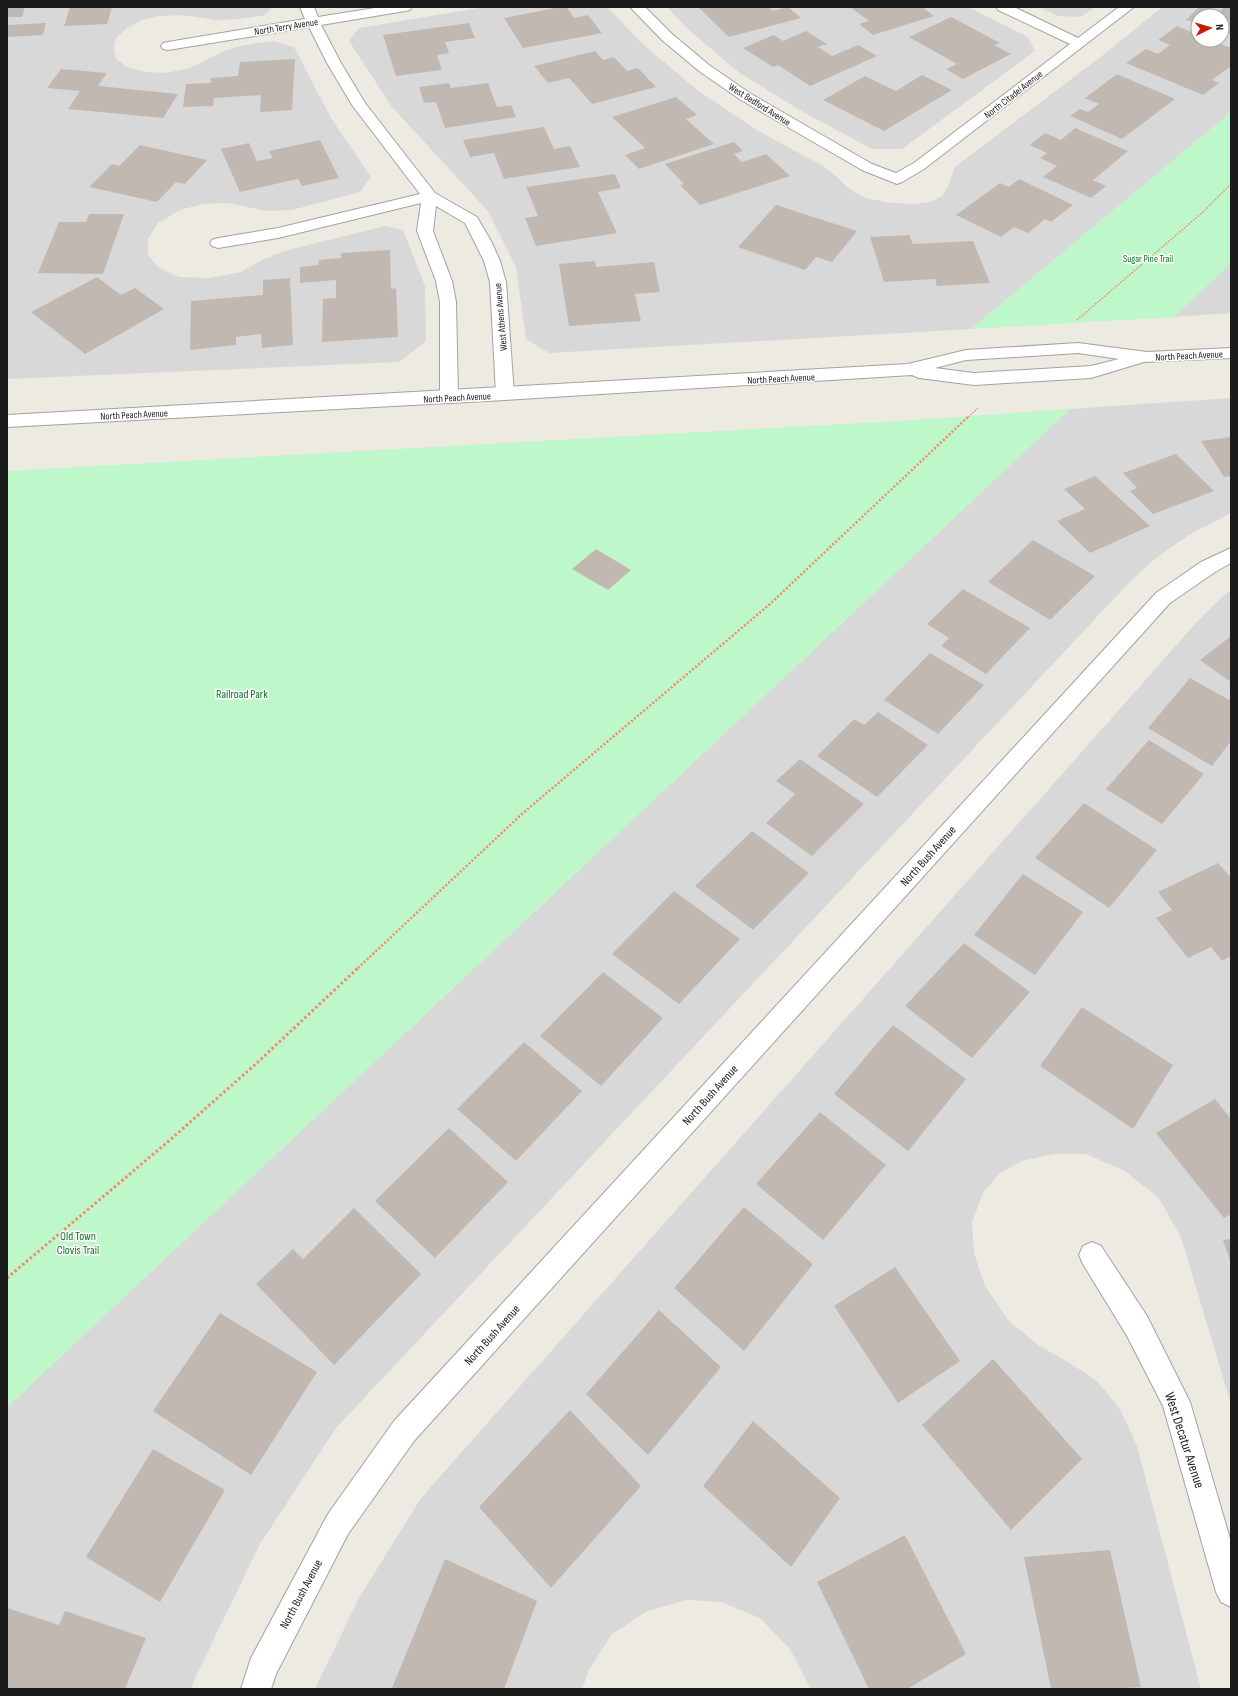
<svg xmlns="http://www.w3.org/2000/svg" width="1238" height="1696" font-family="'Sofia Sans Condensed',sans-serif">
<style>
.residential{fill:#d9d8d8;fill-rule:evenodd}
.park{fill:#bef7c9}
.building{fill:#c1b9b1}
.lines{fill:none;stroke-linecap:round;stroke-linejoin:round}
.minor-casing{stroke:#a2a2a2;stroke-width:2}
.tertiary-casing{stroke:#a2a2a2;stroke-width:2}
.path-far2{stroke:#f48a6a;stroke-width:1.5;stroke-dasharray:1.5 1.5;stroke-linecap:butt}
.path-far1{stroke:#f48a6a;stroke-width:2.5;stroke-dasharray:2 2;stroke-linecap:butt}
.path{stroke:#f48a6a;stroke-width:3;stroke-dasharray:2.5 2.5;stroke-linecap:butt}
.minor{fill:#fff;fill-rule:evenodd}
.tertiary{fill:#fff;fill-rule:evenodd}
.labels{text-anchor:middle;stroke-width:3;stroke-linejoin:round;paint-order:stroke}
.far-street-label{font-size:10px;fill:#1b1b1b;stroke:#fff}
.far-park-label{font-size:10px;fill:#0f7424;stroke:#fff}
.park-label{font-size:12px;fill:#0f7424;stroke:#fff}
.street-label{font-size:12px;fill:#1b1b1b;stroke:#fff}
.near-street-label{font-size:14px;fill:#1b1b1b;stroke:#fff}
</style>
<rect width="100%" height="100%" fill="#edeae1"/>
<path class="residential" d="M7,7H272L265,15L239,19L216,20L183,15L159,16L143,20L127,28L116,38L114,49L116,59L127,67L145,72L166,73L190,68L226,50L244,45L273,41L294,47L331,118L371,177L360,192L292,210L267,211L227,203L203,204L180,210L158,223L148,239V255L159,268L179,277L210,278L241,272L264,259L288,250L385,226L403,230L425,286L426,341L399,362L7,379Z
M484,7H607L642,43L697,90L760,132L823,166L837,177L848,188L865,198L891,203L915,204L931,202L942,196L948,186L955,167L1107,52L1162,7H1231V112L971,329L549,353L526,339L516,267L488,211L392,107L349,41L359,28ZM1198,16H1222V40H1198Z
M667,7H968L1028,37L1035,51L902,149H872L805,113L741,74L689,30Z
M1039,7H1095L1081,17L1057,16Z
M1231,263V313L1174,317Z
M1231,398V513L1187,536L1152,561L1126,586L336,1428L260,1544L194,1680L191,1689H7V1407L1070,409Z
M1231,590V1404L1181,1237L1158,1197L1123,1170L1086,1154H1053L1022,1161L1000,1173L983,1193L972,1222L974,1253L985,1286L1009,1321L1038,1345L1066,1361L1096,1380L1119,1407L1137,1446L1201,1689H811L790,1649L760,1618L721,1602L687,1600L647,1611L612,1634L589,1670L582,1689H315L359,1598L421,1498L1195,624L1220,599Z"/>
<path class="park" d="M1231,112V263L1174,317L971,329Z
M1070,409L7,1407V471L914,420Z"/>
<path class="building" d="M7,7H25L22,17H7Z
M70,7H112L107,24L64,26Z
M560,7H567L574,18L588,15L602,33L523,48L504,18Z
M698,7H769L773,11L788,7L801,18L729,37Z
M850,7H922L934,16L873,35L859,24L869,21Z
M1199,7H1207L1220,11L1225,7H1231V34L1222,31V16H1198V23L1186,20Z
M951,17L1000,43L994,45L1011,54L963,79L946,69L957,64L909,37Z
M46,23L43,35L7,37V25Z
M469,23L475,38L445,42L449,53L437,55L442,70L396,76L383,35Z
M1177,26L1198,35V40H1210L1231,48V66L1212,80L1219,83L1203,95L1126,63L1146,49L1158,54L1170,45L1158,40Z
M806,31L827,44L818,47L832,56L858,45L877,56L810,86L778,65L773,67L743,48L774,35L783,41Z
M595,51L603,60L614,57L627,71L638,68L656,87L592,104L569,78L548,83L534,66Z
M295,59L292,110L260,112L261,95L214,98L213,106L183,107L186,84L211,83V78L238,76L240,62Z
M61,69L107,73L98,86L178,94L163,118L68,109L80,91L47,88Z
M1117,74L1175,99L1122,139L1070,116L1080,109L1088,112L1099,104L1085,98Z
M922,75L952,90L884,131L823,100L865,76L896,91Z
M449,83L451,88L488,83L497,107L511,105L516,117L445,128L436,102L424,103L419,87Z
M676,97L697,115L686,119L714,144L639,169L625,155L645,148L612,117Z
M544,127L554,149L570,146L580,167L504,179L494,153L470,157L463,140Z
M1075,128L1128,151L1093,180L1106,186L1091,198L1043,177L1057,166L1040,158L1047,153L1030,145L1045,133L1061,140Z
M320,140L339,178L302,186L298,179L240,192L221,149L249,143L257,161L273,158L269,151Z
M734,142L743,151L734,154L742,162L766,154L790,176L700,205L680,185L684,184L665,164Z
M140,145L207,160L185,184L176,182L157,202L89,187L112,164L119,166Z
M615,174L621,188L598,192L617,233L536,246L525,218L538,216L526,187Z
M1019,179L1073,205L1051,222L1045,219L1028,233L1014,227L1001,237L956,215L1000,183L1009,187Z
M776,205L857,231L832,262L816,257L805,270L738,247Z
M89,214H124L103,274L38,273L59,222H86Z
M909,235L913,244L973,241L990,283L937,286L935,279L884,282L870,237Z
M390,250L391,289L396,288L398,337L322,342L323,299L336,298V280L300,283V267L318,265L319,260L341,258V253Z
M595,261L596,267L654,262L660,292L635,294L641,321L569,326L559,264Z
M97,277L121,295L135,288L164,309L85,354L31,312Z
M290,278L293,345L262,348L261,334L236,337V345L190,350L191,301L263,295V280Z
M1231,437V476L1224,477L1201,441Z
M1176,454L1214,491L1153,514L1130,491L1137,488L1123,473Z
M1095,476L1150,526L1090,553L1057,521L1085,509L1064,489Z
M1033,540L1095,576L1050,620L988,582Z
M596,549L631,570L608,590L572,569Z
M963,589L1030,628L986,674L941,646L949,638L927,624Z
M1231,636V682L1200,660Z
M930,653L984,685L938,734L884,700Z
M1190,678L1231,701V741L1212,766L1148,728Z
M878,712L928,745L877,797L817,756L854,719L864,725Z
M1149,740L1204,774L1162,824L1106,789Z
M800,759L864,804L812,856L766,823L795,794L776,781Z
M1084,803L1157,850L1109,908L1035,858Z
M752,831L809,873L753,930L695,886Z
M1218,863L1231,878V956L1222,961L1211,947L1188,958L1156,918L1172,910L1158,892Z
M1023,874L1083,912L1035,975L974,935Z
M674,891L740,939L679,1004L612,954Z
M964,943L1030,992L972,1058L905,1006Z
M603,972L663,1018L601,1086L540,1036Z
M1082,1007L1173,1065L1133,1129L1040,1066Z
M893,1025L966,1079L908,1151L834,1094Z
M524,1042L582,1091L516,1161L457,1109Z
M1215,1099L1231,1119V1214L1224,1218L1156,1133Z
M820,1112L886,1165L823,1240L756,1184Z
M449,1128L508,1182L435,1258L375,1201Z
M744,1207L813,1264L744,1351L674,1288Z
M354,1208L421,1274L334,1365L256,1284L293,1249L303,1259Z
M1231,1239V1263L1223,1240Z
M895,1267L960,1361L898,1403L834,1306Z
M659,1310L721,1367L648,1455L586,1394Z
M220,1313L317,1372L251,1475L153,1411Z
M993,1359L1082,1459L1011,1530L922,1425Z
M570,1410L641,1486L551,1588L479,1507Z
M753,1421L840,1498L791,1567L703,1486Z
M153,1449L225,1490L160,1602L86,1557Z
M905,1535L966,1654L907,1689H869L817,1582Z
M1110,1550L1141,1687L1113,1689H1051L1024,1557Z
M445,1559L537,1601L504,1689L392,1688Z
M7,1608L59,1625L65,1611L146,1638L125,1689H7Z"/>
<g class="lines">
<g class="minor-casing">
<path id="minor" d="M300,7H314L318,17L381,7H412L410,10L405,11L321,25L341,63L365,103L435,193L477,217L491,241L500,261L506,282L514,394L511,398L505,400L499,398L496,394L490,282L484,261L465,223L436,206L433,231L452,281L456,302L458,397L455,401L449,403L443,401L440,397V302L436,281L417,231L421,203L278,238L218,248L212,246L210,243L212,240L218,238L278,228L420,194L352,105L327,63L309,27L168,50L163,49L161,46L163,43L168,42L305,19Z
M630,7H645L672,34L709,65L751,94L872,164L896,173L914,163L1070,44L998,10L996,7H1014L1078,38L1119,7H1134L924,169L902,182L897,184L862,170L741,100L699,71L662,40Z
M1231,548V563L1215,572L1170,603L414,1441L348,1534L276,1674L271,1689H241L251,1658L328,1514L394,1421L1156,593L1201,562Z
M1092,1242L1101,1246L1147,1316L1190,1402L1231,1542V1607L1221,1602L1216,1592L1163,1406L1127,1336L1083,1264L1079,1255L1083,1246Z"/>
</g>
<g class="tertiary-casing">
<path id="tertiary" d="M1078,343L1147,352L1231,348V358L1144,362L1091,378L974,385L919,378L912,375L505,400L7,427V415L908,364L966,350ZM1078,353L1119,359L1091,366L974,373L935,368L966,360Z"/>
</g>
<path class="path-far2" d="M1077,320L1203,212L1231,184
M968,417L978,408"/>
<path class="path-far1" d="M358,968L523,813L770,604L969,416"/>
<path class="path" d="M7,1278L170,1140L258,1062L359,967"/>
<use href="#minor" class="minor"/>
<use href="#tertiary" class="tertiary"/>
</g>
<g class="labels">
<g class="far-street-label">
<text transform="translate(286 26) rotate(-9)" y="4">North Terry Avenue</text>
<text transform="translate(1013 94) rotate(-38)" y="4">North Citadel Avenue</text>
<text transform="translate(760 104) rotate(32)" y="4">West Bedford Avenue</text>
<text transform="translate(500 317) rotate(-95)" y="4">West Athens Avenue</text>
<text transform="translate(1189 355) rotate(-3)" y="4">North Peach Avenue</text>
<text transform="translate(781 378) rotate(-3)" y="4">North Peach Avenue</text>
<text transform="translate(457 397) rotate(-3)" y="4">North Peach Avenue</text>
<text transform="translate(134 414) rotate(-3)" y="4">North Peach Avenue</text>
</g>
<g class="far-park-label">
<text x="1148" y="262">Sugar Pine Trail</text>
</g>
<g class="park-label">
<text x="242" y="698">Railroad Park</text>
<text x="78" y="1240">Old Town<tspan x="78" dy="14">Clovis Trail</tspan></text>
</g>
<g class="street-label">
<text transform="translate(928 856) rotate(-48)" y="4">North Bush Avenue</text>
<text transform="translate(710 1095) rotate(-48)" y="4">North Bush Avenue</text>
<text transform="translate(492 1335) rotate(-48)" y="4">North Bush Avenue</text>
<text transform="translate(301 1594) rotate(-62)" y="4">North Bush Avenue</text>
</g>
<g class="near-street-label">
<text transform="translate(1185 1440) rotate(72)" y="5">West Decatur Avenue</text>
</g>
</g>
<rect width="1238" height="1696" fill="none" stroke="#1b1b1b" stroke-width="16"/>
<g transform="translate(1210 28) rotate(85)"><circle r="19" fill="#ffffff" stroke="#a4a4a4"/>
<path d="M0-3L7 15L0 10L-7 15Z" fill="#c01e07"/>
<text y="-6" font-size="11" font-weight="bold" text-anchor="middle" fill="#1b1b1b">N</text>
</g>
</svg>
